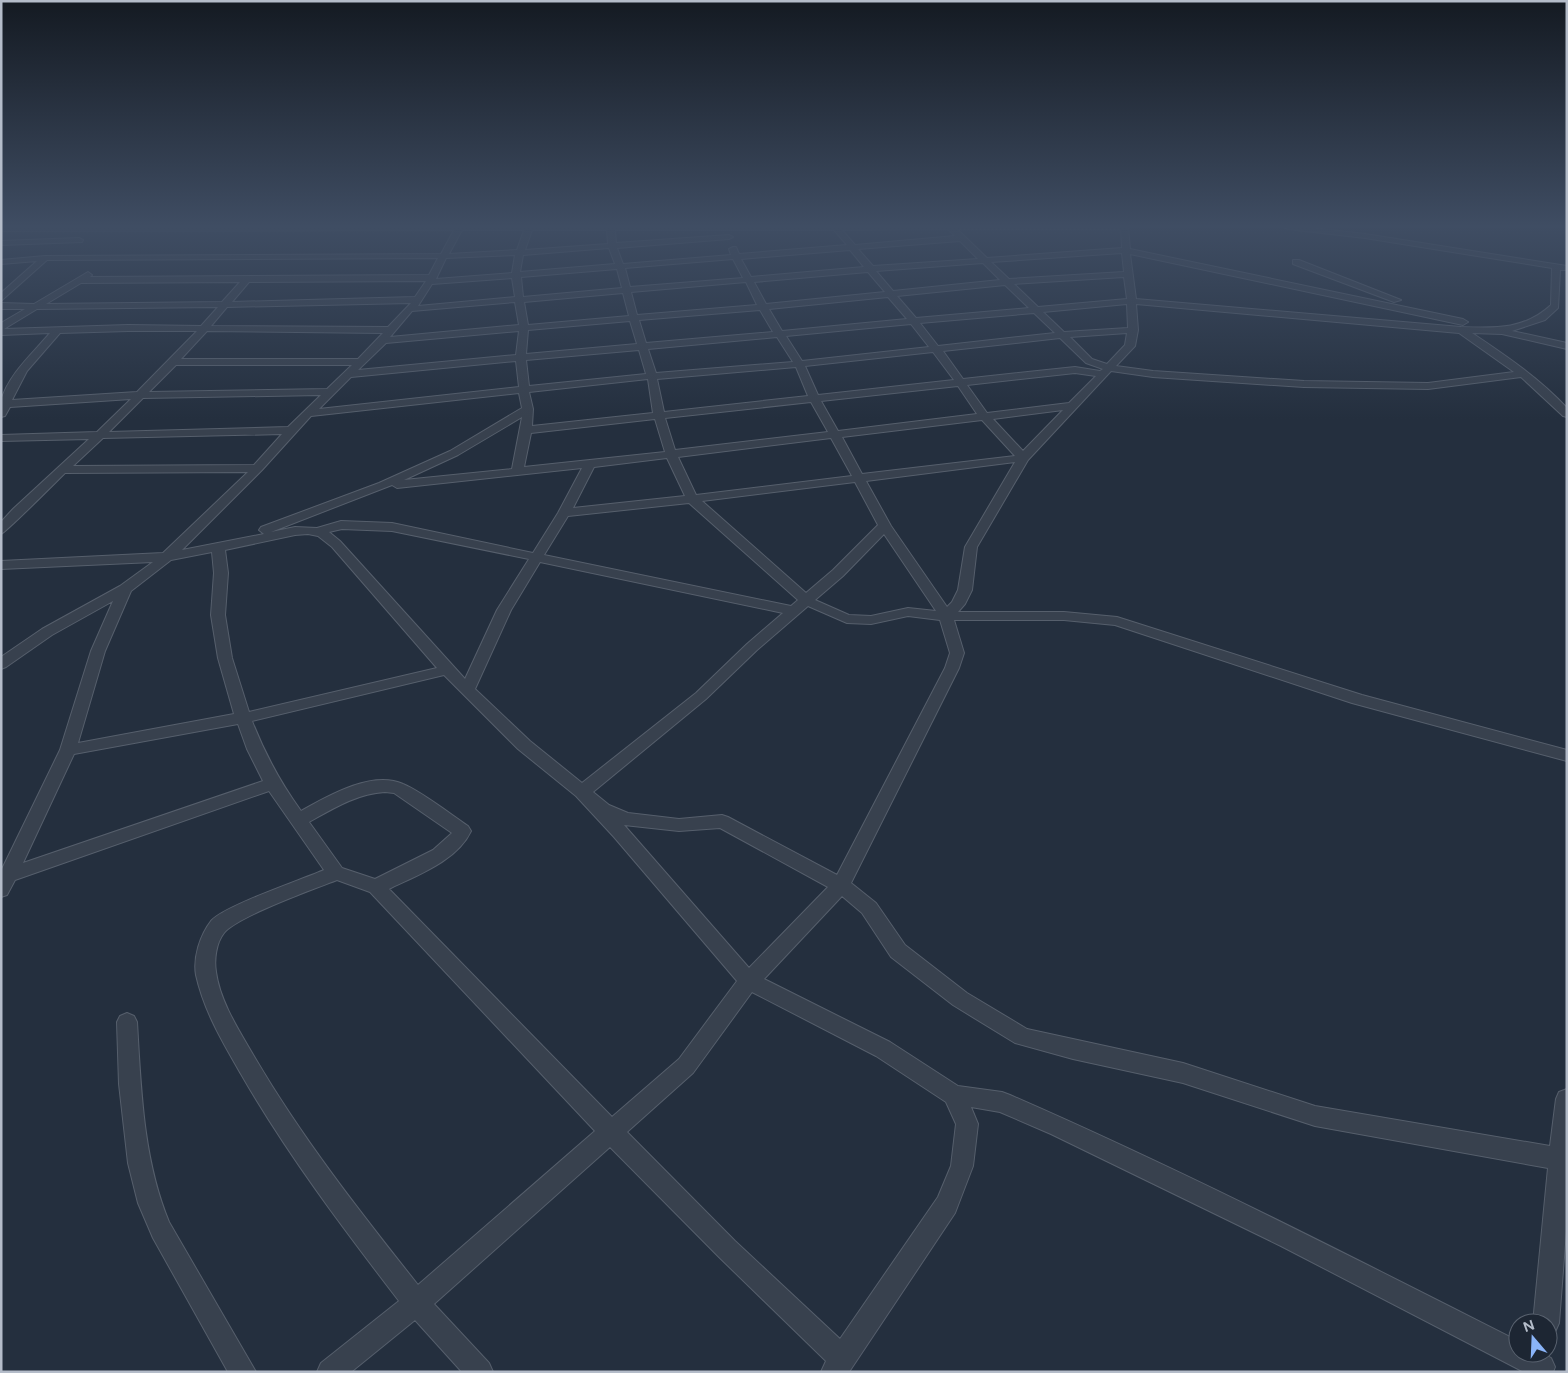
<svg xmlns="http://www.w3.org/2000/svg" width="1568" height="1373" font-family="Figtree,sans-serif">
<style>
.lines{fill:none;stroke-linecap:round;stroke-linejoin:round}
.minor-casing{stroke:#565f6c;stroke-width:2}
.minor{fill:#38414e;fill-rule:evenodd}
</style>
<rect width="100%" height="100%" fill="#242f3e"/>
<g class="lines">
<g class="minor-casing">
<path id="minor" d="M1,227H1128L1130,249L1463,319L1468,322L1463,325L1130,254L1136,299L1461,327C1495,328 1524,330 1551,305L1552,268L1365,238L1288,229L1284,227H1304L1365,234L1567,266V270H1560L1558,308L1545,320L1512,331L1567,343V349L1502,334L1472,333C1505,355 1539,378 1567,408V417L1563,416L1521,377L1428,389L1304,387L1153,377L1111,371L1028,460L977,547L972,590L965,604L958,612H1064L1117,617L1362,695L1567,750V761L1352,703L1115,625L1064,620H954L964,653L959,668L851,883L876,903L905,945L967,993L1027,1029L1183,1063L1315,1106L1550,1146L1556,1099L1559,1092L1567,1089V1218L1559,1323L1555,1332L1548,1335V1323H1533L1548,1168L1315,1126L1183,1083L1073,1059L1015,1043L953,1005L891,957L862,913L842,896L764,979L890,1042L958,1086L1002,1092L1010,1095C1182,1170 1350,1256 1518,1341V1353H1542L1551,1358L1555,1367L1553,1372H1524L1281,1246L1051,1134L1000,1112L971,1107L978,1124L973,1166L955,1213L849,1372H821L826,1361L719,1257L610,1147L434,1304L489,1363L493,1372H462L415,1320L351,1372H317L321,1363L399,1301C343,1228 287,1154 241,1074C223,1043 204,1011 196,975C193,958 200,935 211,921C224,906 301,880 324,870L269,791L15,880L7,895L1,897V871L60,750L91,651L113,601L52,635L6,667L1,669V657L42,629L120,586L153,562L1,569V561L163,553L248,472L65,473C57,481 6,532 1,534V522L13,509L89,439L1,441V435L97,432L131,399L10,407L5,416L1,417C1,412 0,406 1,401C8,375 33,353 50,333L1,335V323L25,309H1V303L34,304L88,272L92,275L90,277L429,275L438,258L47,260L1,301V293L37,261L1,264V260L45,256L441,254L454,230L1,231ZM948,229L955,236L855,245L842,230ZM957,229H1121L1122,248L987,258ZM462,230H524L517,250L449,254ZM532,230H607L608,244L525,250ZM615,230H834L847,245L739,254L736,247H733L729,249L731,255L623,264L617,248L729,239L733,237L729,235L616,243ZM960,241L978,259L873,266L858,249ZM609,248L615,264L520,272L523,255ZM850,250L864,267L751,277L741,259ZM1122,253L1124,272L1009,279L991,262ZM515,255L512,273L436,279L446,258ZM733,259L743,278L630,287L625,268ZM983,263L1000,280L893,291L876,271ZM617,269L622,288L523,297L521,277ZM868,272L885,292L766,304L754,282ZM1124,277L1127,299L1038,307L1014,284ZM512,278L515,297L418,306L432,284ZM426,281L415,297L232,302L249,282ZM240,282L222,302L46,304L81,283ZM746,282L757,305L637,315L631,292ZM1005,285L1029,308L916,318L897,296ZM623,293L629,316L528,325L524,302ZM888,297L907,319L782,331L769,309ZM515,302L519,325L390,337L412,311ZM411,303L388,327L211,326L227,307ZM1127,304L1128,328L1064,332L1043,312ZM1136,304L1459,333L1514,372L1428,383L1304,381L1153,371L1116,366L1135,346L1138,330ZM218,307L201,326L128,325L4,329L37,309ZM760,310L773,332L646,343L639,320ZM1034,313L1055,333L938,346L920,323ZM630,321L637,344L526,354L528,330ZM911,324L929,347L802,361L786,336ZM128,331H197L137,392L12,400L27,371L60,333ZM207,331L383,333L358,359H181ZM519,331L516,355L358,370L386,343ZM1127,333L1125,345L1107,364L1092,359L1070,337ZM777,337L793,362L656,373L648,349ZM1060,338L1086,363L1103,369L1100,371L1075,367L963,379L943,351ZM639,350L646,374L529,386L526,360ZM933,352L954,380L818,395L805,366ZM516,361L519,387L319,409L351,377ZM176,365H352L327,389L149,392ZM796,367L808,396L664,412L657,379ZM1075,373L1096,376L1069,403L987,413L967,385ZM648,379L653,413L532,426L533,409L529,392ZM958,386L977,414L838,431L821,401ZM519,393L522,408L450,451L379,483L261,527L259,530L264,534L182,550L262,470L311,416ZM321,395L288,427L109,432L143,398ZM811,402L828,432L675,450L665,418ZM1063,410L1023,451L993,419ZM522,417L512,469L404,480L458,455ZM655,419L665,452L524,467L531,433ZM982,420L1015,456L862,474L842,437ZM282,434L254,465L73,466L103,438ZM831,438L852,476L696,495L678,457ZM667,458L685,496L573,508L594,467ZM1015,462L965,547L958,590L952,602L947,607L891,526L866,481ZM582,468L558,513L533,553L392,523L341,521L317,528L295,527L271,532L392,485L397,488ZM855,482L878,525L833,570L806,593L702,501ZM689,503L798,600L791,606L544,555L568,516ZM342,529L392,531L529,559L497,610L465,679L340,541L329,532ZM308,534L318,536L332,547L437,668L249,712L232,658L225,615L228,573L225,550L295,535ZM884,534L936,611L908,608L871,616L849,615L815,600L843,576ZM212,552L214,573L211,615L218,658L234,714L78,743L105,651L131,591L171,560ZM540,562L783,613L747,644L696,693L582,783L530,741L475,689L511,610ZM808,606L847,623L871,624L908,616L940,620L950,653L945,668L837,875L728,817L722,815L679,819L628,813L609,805L593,792L706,699L757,650ZM444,675L518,749L576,796L614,837L737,981L679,1059L612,1117L389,889C417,875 457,861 471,831L468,826C450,814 422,792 403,784C372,770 328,796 301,811C280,782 265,754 252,721ZM238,724L247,749L263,781L23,863L74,754ZM385,792L394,793L452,833L433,850L375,879L342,868L309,822C334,808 356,794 385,792ZM624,825L679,831L720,828L828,887L749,968ZM337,880L370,892L595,1131L418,1285C360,1212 302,1138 255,1058C240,1032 220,1002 216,972C214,960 216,943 224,933C236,917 314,889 337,880ZM752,992L876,1056L946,1102L956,1124L951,1166L938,1197L840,1339L735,1241L627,1132L693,1073Z
M79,238L83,240L82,242L1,245V241Z
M1293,260H1299L1401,300L1394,302L1293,264Z
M127,1013L134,1016L137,1022C141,1089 143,1159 169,1222L256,1372H228L153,1238L138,1203L128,1163L119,1084L117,1022L120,1016Z"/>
</g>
<use href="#minor" class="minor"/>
</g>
<linearGradient id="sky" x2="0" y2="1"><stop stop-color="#141a22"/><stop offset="0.54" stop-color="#3f4d63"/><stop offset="1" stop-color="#3f4d63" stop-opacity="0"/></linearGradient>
<rect width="1568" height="419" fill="url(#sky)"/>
<rect width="1568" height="1373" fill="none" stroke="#b4bcc9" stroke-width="5"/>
<g transform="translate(1533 1338) rotate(341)"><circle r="24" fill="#1d2633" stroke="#59626f"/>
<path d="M0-4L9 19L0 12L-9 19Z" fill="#8ab4f8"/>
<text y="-8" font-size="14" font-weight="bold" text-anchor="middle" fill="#b4bcc9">N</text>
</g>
</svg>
